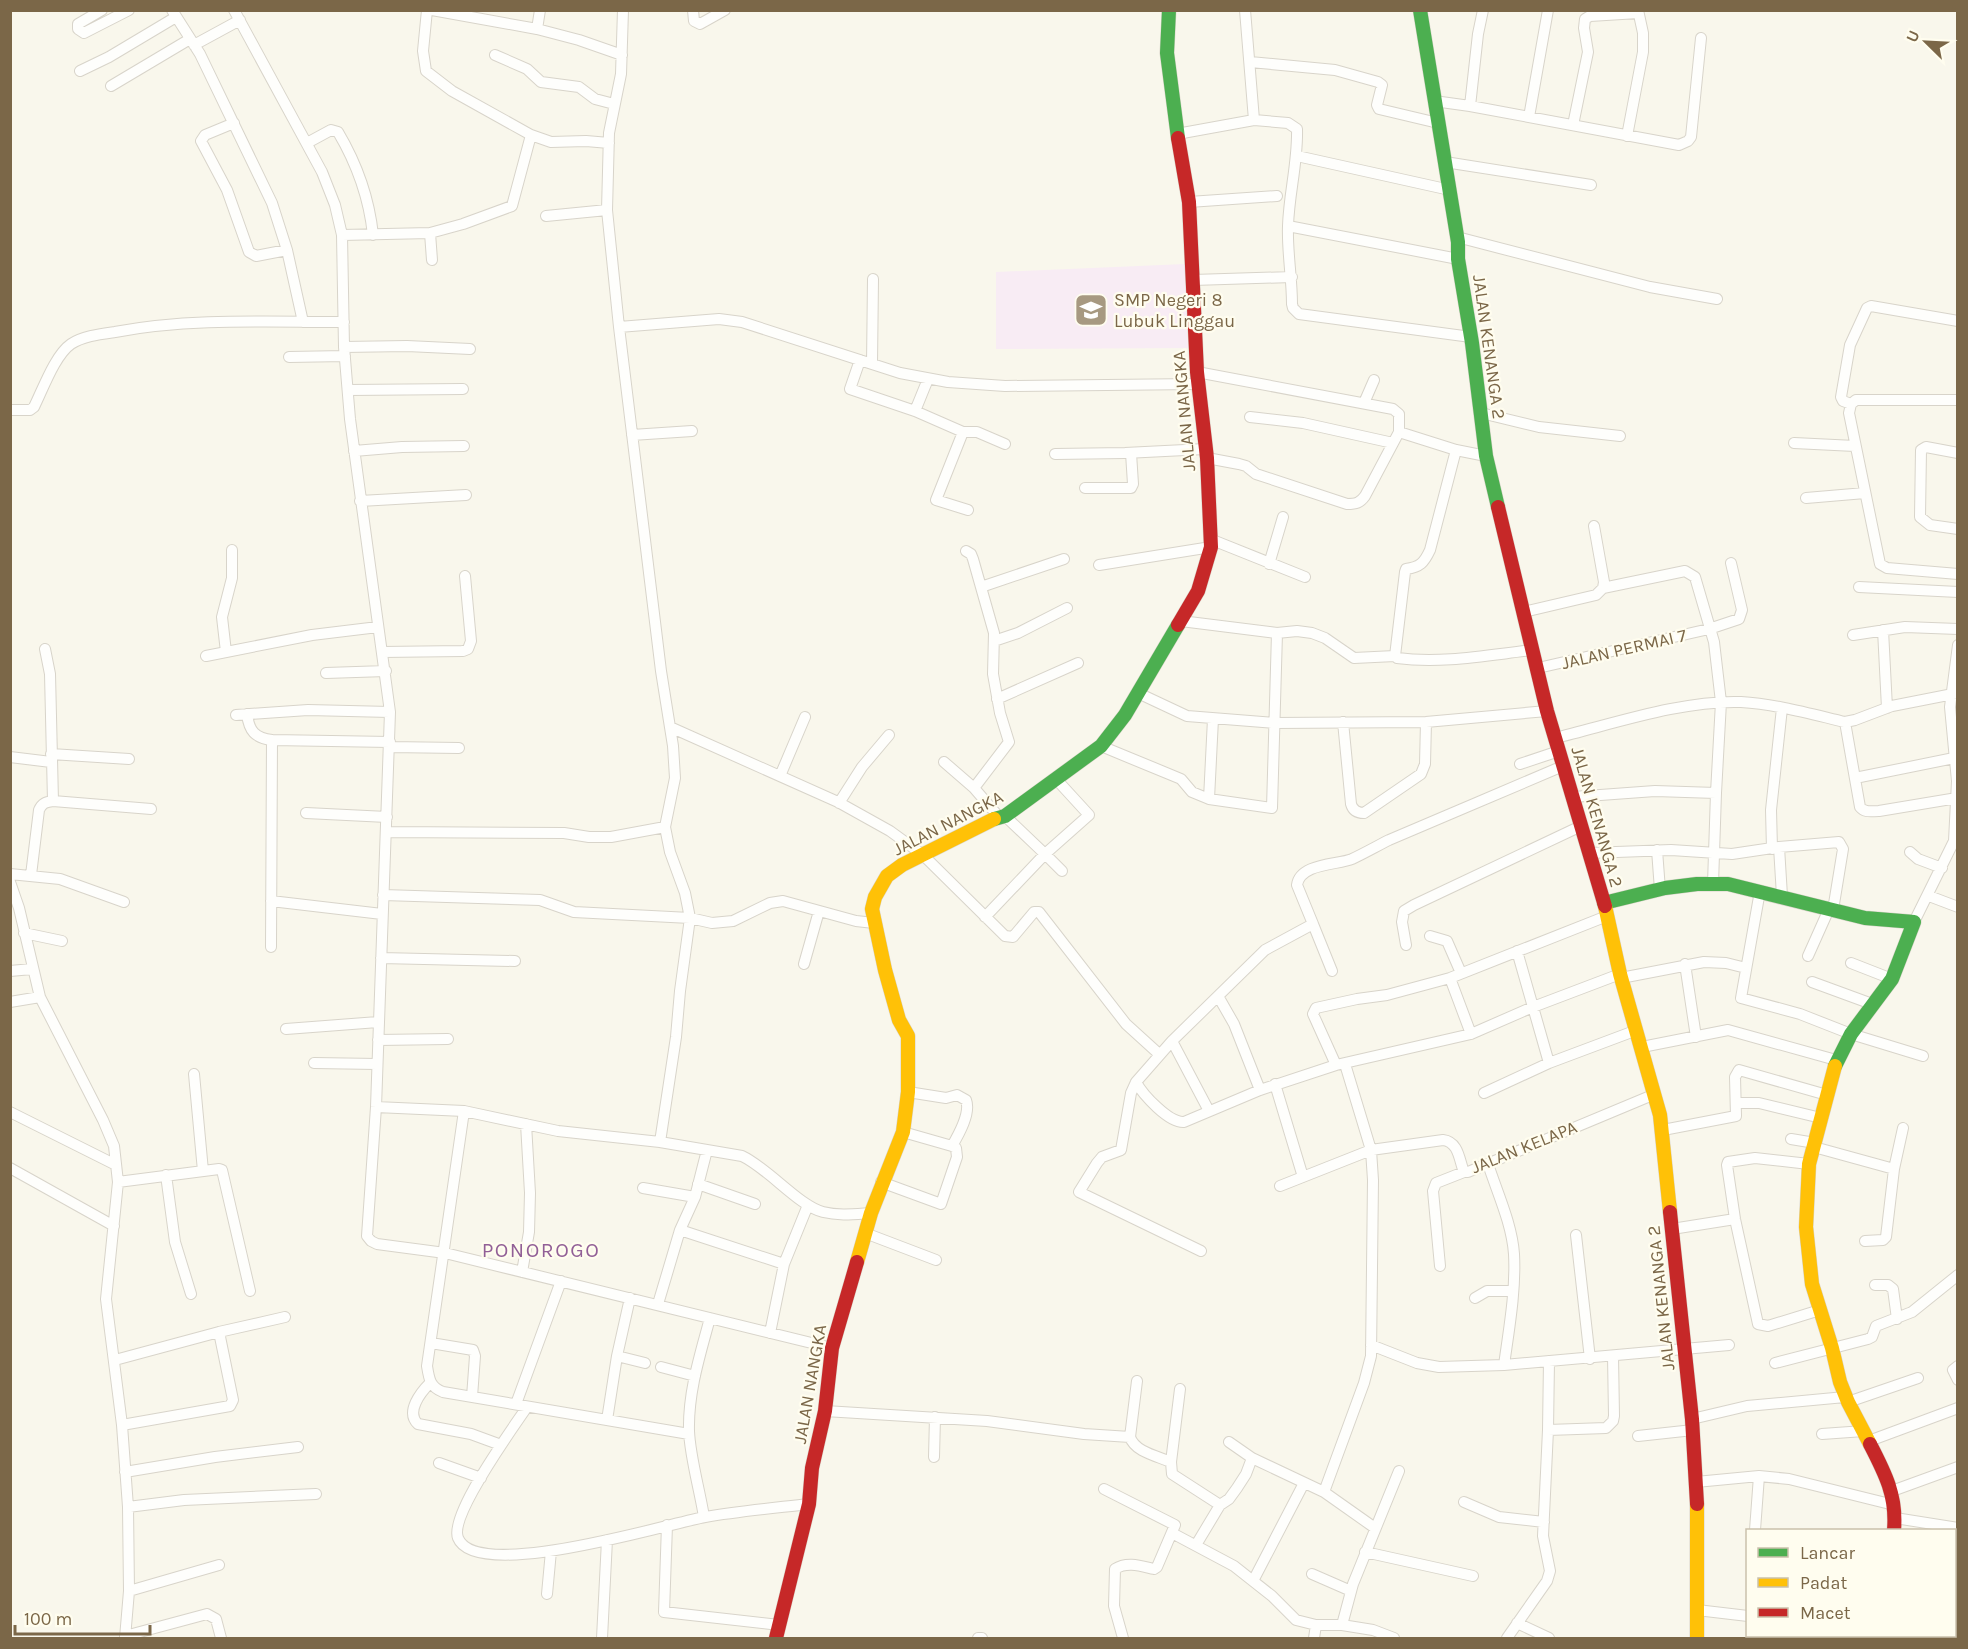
<svg xmlns="http://www.w3.org/2000/svg" width="1968" height="1649" font-family="Karla,sans-serif">
<style>
.education{fill:#f8ecf4}
.lines{fill:none;stroke-linecap:round;stroke-linejoin:round}
.street-casing{stroke:#d8d4ca;stroke-width:12}
.fast-casing{stroke:#d9d4ca;stroke-width:15}
.slow-casing{stroke:#d9d4ca;stroke-width:15}
.jam-casing{stroke:#d9d4ca;stroke-width:15}
.street{stroke:#fefefc;stroke-width:10}
.fast{stroke:#4caf50;stroke-width:14}
.slow{stroke:#ffc107;stroke-width:14}
.jam{stroke:#c62828;stroke-width:14}
.labels{text-anchor:middle;stroke-width:4.5;stroke-linejoin:round;paint-order:stroke}
.poi-label{font-size:18px;fill:#7b6748;stroke:#fffdef;text-anchor:start}
.street-label{font-size:18px;fill:#7b6748;stroke:#fffdef}
.quarter-label{font-size:21px;letter-spacing:1.5px;fill:#926097;stroke:#fffdef}
</style>
<rect width="100%" height="100%" fill="#f9f7ec"/>
<path class="education" d="M1185,264L1188,348L996,349V272Z"/>
<g class="lines">
<g class="street-casing">
<path id="street" d="M102,10L78,24V29L84,33L129,10
M172,10L200,54L272,203L287,250L303,322
M234,10L322,172L335,205L342,235L344,347L350,419L390,712L376,1107L367,1236L371,1241L377,1244L445,1253L832,1348
M427,10L423,51L426,71L452,91L531,135L551,142L586,141L609,143
M432,10L537,29L579,40L622,55
M623,10L621,74L609,133L607,210L619,327L661,671L673,746L675,778L665,827L670,852L685,893L690,918L680,991L676,1037L660,1142
M693,10L694,21L700,24L725,10
M1245,10L1254,120
M537,29L540,10
M194,45L240,20
M495,55L527,69L541,82L579,87L595,99L614,104
M1250,62L1335,70L1378,82L1382,85L1377,105L1379,109L1438,123
M80,71L109,57L176,17
M111,86L190,39
M1434,101L1470,106L1679,145L1688,141L1691,137L1701,38
M1470,106L1478,34L1483,10
M1529,117L1548,10
M234,123L205,135L201,141L227,190L249,252L256,256L287,250
M1573,125L1588,52L1584,28L1585,19L1590,16L1638,13
M1177,134L1254,120L1288,123L1297,129C1298,162 1289,193 1288,226C1287,251 1292,278 1292,304L1293,308L1299,314L1471,337
M1627,136L1643,52V33L1638,10
M307,143L331,130L338,132C357,164 369,197 373,235
M1297,156L1450,190
M1445,162L1591,185
M1189,202L1277,196
M546,216L607,210
M1288,226L1458,259
M430,233L432,260
M342,235L430,233L463,224L512,206L531,135
M1457,237L1650,287L1717,299
M1193,280L1292,277
M1958,321L1871,306L1867,308L1850,345L1841,397L1843,401L1851,404L1856,400H1958
M619,327L719,319L742,322L900,373L948,382L1005,386L1197,384
M344,347L407,346L470,349
M289,357L345,356
M860,360L850,389L915,411L963,432H977L1005,444
M872,364L873,279
M1197,372L1393,409L1399,414V432L1365,496C1360,503 1356,504 1347,504L1256,474L1246,466L1239,464L1207,458
M348,390L463,389
M1364,403L1374,380
M1851,404L1849,413L1880,564L1887,568L1958,574
M10,410H30L34,407C43,389 55,355 71,344C83,336 101,334 115,332C190,318 268,322 344,322
M915,411L928,379
M1481,413L1539,427L1620,436
M1250,417L1303,423L1393,443
M963,432L936,500L968,510
M1399,432L1456,450L1486,456
M632,435L692,431
M1794,443L1855,446
M1456,450L1430,550C1424,563 1420,567 1406,569L1405,572L1395,656L1397,658C1442,664 1488,655 1533,650
M354,451L402,447L464,446
M1958,453L1926,447L1921,450L1920,517L1930,525L1958,529
M1055,454L1125,453L1205,449
M1085,488H1131L1133,484L1131,453
M1806,498L1865,493
M360,501L466,495
M1210,539L1305,577
M966,551L971,554L973,559L994,633L993,674L1000,713L1009,742L974,788
M1269,564L1283,517
M1099,565L1211,547
M981,587L1064,559
M1859,587L1958,592
M1603,588L1685,571L1695,577L1714,642L1721,702L1716,793L1713,884
M1524,612L1596,595L1603,588L1604,582L1594,526
M1181,621L1277,633L1297,631L1312,633L1325,638L1354,658L1395,656
M1883,630L1887,708
M1853,635L1905,627L1958,629
M994,641L1018,633L1067,608
M45,649L50,674L53,801
M226,652L222,617L232,578V550
M382,652L463,651L468,649L471,641L465,576
M206,656L312,635L378,627
M1538,668L1709,629L1739,619L1742,610L1731,563
M326,673L386,671
M1138,693L1187,716L1275,723L1426,722L1547,711
M997,699L1078,663
M247,714C249,731 255,738 272,740L271,947
M236,715L308,710L390,712
M1343,722L1351,804C1353,811 1358,813 1364,813L1421,774L1425,764L1426,722
M1845,722L1860,807C1865,813 1871,811 1879,811L1957,798
M670,727L838,802L890,831L923,855L1005,936L1013,937L1034,912H1039L1126,1024L1159,1054
M1555,738C1613,724 1682,700 1741,702C1776,704 1811,714 1845,722L1855,720L1892,706L1958,693
M272,740L390,742
M1101,746L1181,779L1192,792L1209,799L1272,808L1277,633
M390,747L459,748
M51,754L129,759
M10,757L51,762
M944,762L974,788L999,817
M1520,764L1559,751
M1563,766C1505,791 1447,815 1389,840C1377,846 1365,853 1352,859C1338,865 1300,863 1297,885L1313,924L1265,950L1172,1041L1136,1082C1143,1095 1169,1123 1184,1122L1260,1090L1336,1065L1471,1034L1533,1007L1620,974
M780,776L805,717
M1855,778L1954,758
M1056,779L1089,815L1045,854L1062,871
M1573,797L1655,791L1716,793
M1209,799L1213,719
M839,803L862,767L889,735
M306,813L387,817
M386,832L564,833L589,837H611L665,827
M1779,847L1782,896
M1772,849L1771,810L1782,708
M1657,850L1660,890
M1910,852L1918,859L1942,868
M1589,853L1671,850L1732,854L1779,847L1839,842L1843,849L1833,910
M10,874L60,879L124,902
M31,875L39,810C42,803 46,802 53,801L151,809
M10,882L19,908L40,997L103,1120L114,1146L118,1182L106,1299L122,1425L128,1507L129,1591L125,1638
M1760,891L1741,998L1800,1014L1851,1034L1923,1056
M383,895L540,900L574,912L690,918L712,923L733,921L770,903L783,901L856,921L874,923
M1929,896L1958,907
M271,901L382,914
M985,917L1045,854L1005,816
M1914,922L1954,841L1957,781L1950,707L1958,645
M1313,924L1332,971
M24,933L62,941
M1430,936L1447,941L1461,973
M1406,945L1402,922L1404,911L1414,905L1581,826
M1517,951L1549,1063
M1808,956L1829,909
M381,958L515,961
M1851,963L1892,979
M804,964L819,911
M1685,964L1696,1037
M10,971L32,969
M1450,978L1471,1034
M1621,978L1704,962L1726,963L1746,968
M1812,982L1872,1004
M1218,996L1234,1024L1260,1090
M10,1002L40,997
M286,1029L378,1022
M378,1040L448,1039
M1172,1041L1209,1111
M1642,1047L1728,1030L1836,1060
M314,1063L377,1064
M1336,1065L1313,1014L1316,1008L1357,999L1387,995L1450,978L1607,916
M194,1074L203,1171
M1136,1082L1131,1093L1121,1150L1102,1157L1097,1163L1079,1192L1201,1251
M1275,1084L1303,1177
M1484,1093L1549,1063L1637,1030
M1737,1103H1759L1821,1118
M376,1107L464,1111L558,1131L660,1142L742,1156C768,1168 799,1206 823,1212C839,1216 855,1214 871,1213
M464,1111L427,1366C429,1379 430,1387 443,1392L689,1434
M10,1112L116,1165
M1663,1130L1736,1116L1735,1077L1739,1070L1827,1095
M903,1132L952,1146
M1791,1139L1815,1143
M1814,1147L1894,1169
M1488,1164C1497,1192 1512,1224 1514,1254C1516,1290 1509,1329 1504,1365
M1809,1164L1755,1158L1728,1162L1727,1165L1735,1219L1758,1324L1768,1326L1820,1310
M10,1168L114,1226
M166,1175L175,1242L191,1294
M118,1182L219,1169L222,1170L250,1291
M881,1182L941,1204L957,1157L956,1148L952,1146C959,1134 971,1113 966,1100L957,1095L946,1098L908,1092
M698,1184L755,1204
M1280,1186L1371,1150L1443,1140C1459,1142 1459,1160 1464,1172H1468L1655,1094
M643,1188L695,1197
M1672,1229L1735,1219
M680,1230L784,1264
M865,1233L936,1260
M1576,1235L1590,1359
M1865,1241L1883,1240L1886,1237L1894,1169L1903,1128
M1440,1266L1433,1191L1436,1183L1464,1172
M522,1272L529,1232L530,1193L526,1124
M1875,1285H1888L1893,1289L1897,1319
M1475,1298L1487,1291H1512
M658,1304L680,1230L695,1197L707,1150
M770,1333L784,1264L808,1205
M431,1343L473,1350L475,1356L472,1397
M1371,1345L1417,1363L1439,1367L1504,1365L1729,1345
M617,1356L645,1363
M115,1360L219,1332L285,1317
M1775,1363L1868,1339L1872,1337L1876,1326L1912,1312L1958,1275
M1958,1366L1953,1370L1958,1380
M661,1367L695,1376
M1137,1381L1130,1437C1135,1452 1157,1456 1171,1462
M430,1383C421,1392 405,1412 418,1424L471,1434L501,1445
M1180,1389L1171,1462L1172,1474L1220,1505
M1848,1402L1918,1378
M516,1404L561,1281
M527,1407C513,1428 449,1515 458,1538C476,1583 667,1524 705,1517C739,1511 774,1508 809,1504
M825,1411L987,1421L1084,1434L1130,1437
M1692,1419L1747,1406L1845,1397
M607,1420L617,1356L630,1298
M122,1425L230,1406L233,1400L219,1332
M1548,1430L1606,1428L1613,1421L1614,1416L1613,1356
M1822,1434L1864,1431
M1638,1436L1693,1430
M1869,1441L1958,1408
M1229,1442L1252,1458
M934,1457L935,1417
M439,1463L481,1478
M125,1472L215,1457L298,1447
M1696,1482L1759,1476L1789,1479L1894,1505
M1104,1489L1175,1525L1157,1567L1154,1569C1141,1566 1127,1561 1115,1569L1114,1606L1123,1638
M1892,1491L1958,1467
M1324,1492L1364,1383L1371,1356L1373,1180L1371,1150L1345,1064
M1464,1502L1499,1517L1544,1522
M128,1507L184,1500L316,1494
M704,1517C700,1491 690,1457 689,1431C688,1392 700,1355 710,1318
M1895,1518L1958,1528
M667,1525L664,1612L779,1625
M1755,1530L1759,1476
M1172,1533L1234,1566L1272,1596L1296,1620L1316,1625H1342L1373,1630L1394,1638
M1196,1545L1220,1505L1229,1499L1237,1488L1246,1474L1252,1458L1324,1492L1375,1528
M1365,1552L1473,1576
M1312,1574L1351,1591
M1253,1581L1304,1483
M1954,1590L1958,1591
M129,1591L219,1565
M547,1594L551,1551
M1697,1610L1748,1616
M1517,1623L1549,1638
M1342,1625L1353,1584L1399,1471
M125,1636L207,1614L216,1619L221,1638
M602,1638L607,1540
M978,1638H982
M1314,1638L1316,1625
M1507,1638L1547,1581L1550,1571L1543,1536L1548,1430L1549,1361"/>
</g>
<g class="fast-casing">
<path id="fast" d="M1169,10L1167,53L1178,138
M1420,10L1458,242V259L1472,343L1486,456L1498,507
M994,819L1005,816L1101,746L1125,715L1178,625
M1604,903L1665,888L1697,884H1728L1865,918L1914,922L1892,979L1851,1034L1835,1066"/>
</g>
<g class="slow-casing">
<path id="slow" d="M1605,906L1620,974L1660,1115L1670,1212
M1835,1066L1809,1164L1806,1227L1812,1284L1832,1348L1840,1382L1848,1402L1870,1444
M857,1262L871,1213L903,1132L908,1092V1036L899,1020L885,970L872,909L875,897L887,876L902,865L994,819
M1697,1504V1638
M1875,1636V1638"/>
</g>
<g class="jam-casing">
<path id="jam" d="M1178,138L1189,202L1197,372L1207,458L1211,547L1198,591L1178,625
M1498,507L1547,711L1605,906
M1670,1212L1692,1419L1697,1504
M1870,1444C1885,1473 1897,1496 1894,1530
M776,1638L809,1504L812,1468L825,1411L832,1348L857,1262"/>
</g>
<use href="#street" class="street"/>
<use href="#fast" class="fast"/>
<use href="#slow" class="slow"/>
<use href="#jam" class="jam"/>
</g>
<defs>
<g id="school-square" transform="scale(1.725)"><rect x="-9" y="-9" width="18" height="18" rx="4" fill="#a79981" stroke="#fffdef"/><path d="M0-5L7-2L0 1L-7-2ZM-4 1L0 2.5L4 1V4Q0 6-4 4Z" fill="#fff"/></g>
</defs>
<g fill-rule="evenodd">
<use href="#school-square" x="1091" y="310"/>
</g>
<g class="labels">
<g class="poi-label">
<text x="1114" y="306">SMP Negeri 8<tspan x="1114" dy="21">Lubuk Linggau</tspan></text>
</g>
<g class="street-label">
<text transform="translate(1489 347) rotate(82)" y="6">JALAN KENANGA 2</text>
<text transform="translate(1184 411) rotate(-95)" y="6">JALAN NANGKA</text>
<text transform="translate(1624 649) rotate(-13)" y="6">JALAN PERMAI 7</text>
<text transform="translate(1597 817) rotate(74)" y="6">JALAN KENANGA 2</text>
<text transform="translate(948 823) rotate(-27)" y="6">JALAN NANGKA</text>
<text transform="translate(1524 1147) rotate(-22)" y="6">JALAN KELAPA</text>
<text transform="translate(1661 1298) rotate(-96)" y="6">JALAN KENANGA 2</text>
<text transform="translate(810 1384) rotate(-80)" y="6">JALAN NANGKA</text>
</g>
<g class="quarter-label">
<text x="541" y="1257">PONOROGO</text>
</g>
</g>
<rect width="1968" height="1649" fill="none" stroke="#7b6748" stroke-width="24"/>
<rect x="1746" y="1529" width="210" height="108" fill="#fffdef" stroke="#cac1ac" stroke-width="1.5"/>
<rect x="1758" y="1548" width="30" height="9" fill="#4caf50" stroke="#cac1ac" stroke-width="1.5"/>
<text x="1800" y="1559" font-size="18" fill="#7b6748">Lancar</text>
<rect x="1758" y="1578" width="30" height="9" fill="#ffc107" stroke="#cac1ac" stroke-width="1.5"/>
<text x="1800" y="1589" font-size="18" fill="#7b6748">Padat</text>
<rect x="1758" y="1608" width="30" height="9" fill="#c62828" stroke="#cac1ac" stroke-width="1.5"/>
<text x="1800" y="1619" font-size="18" fill="#7b6748">Macet</text>
<g transform="translate(1926 42) rotate(294)" stroke="#fffdef" stroke-width="4.5" paint-order="stroke">
<path d="M0-4.5L10 22L0 15L-10 22Z" fill="#7b6748"/>
<text y="-9" font-size="16" font-weight="bold" text-anchor="middle" fill="#7b6748">U</text>
</g>
<path d="M15 1625v9h135v-9" fill="none" stroke="#7b6748" stroke-width="3"/>
<text x="24" y="1625" font-size="18" fill="#7b6748" stroke="#fffdef" stroke-width="4.5" paint-order="stroke">100 m</text>
</svg>
